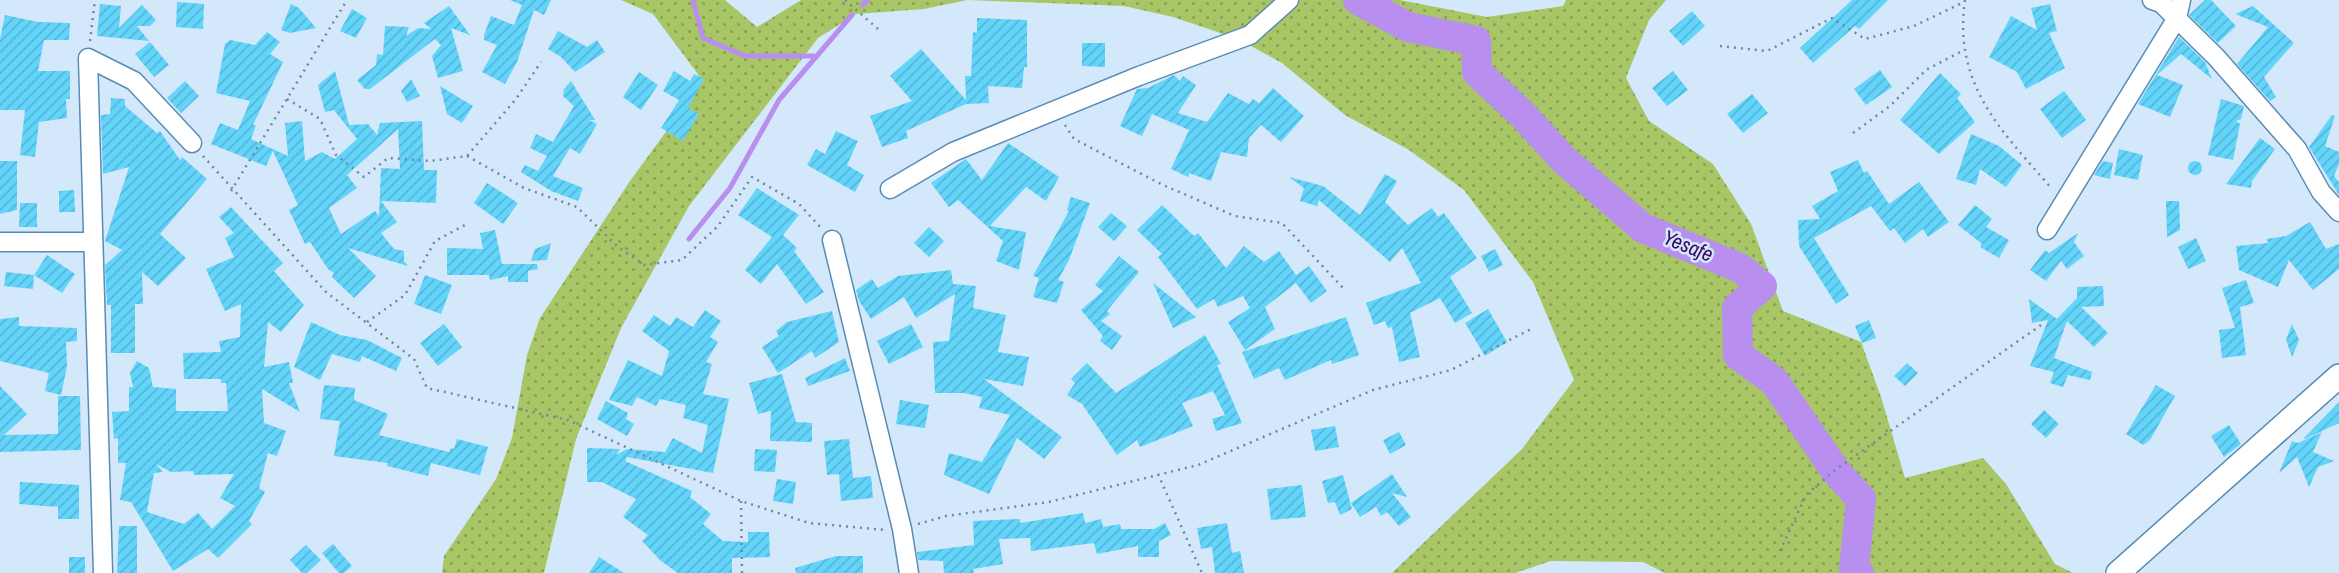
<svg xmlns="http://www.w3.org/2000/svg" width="2339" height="573" font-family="'Archivo Narrow',sans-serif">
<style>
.grass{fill:url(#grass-dots)}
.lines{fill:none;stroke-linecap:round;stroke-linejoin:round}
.stream{stroke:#b88eef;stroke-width:5}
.river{stroke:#b88eef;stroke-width:30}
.building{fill:url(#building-hatch);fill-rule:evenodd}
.minor-casing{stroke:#578cb5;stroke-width:21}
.tertiary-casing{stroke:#578cb5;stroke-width:26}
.path{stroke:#72889a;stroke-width:2.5;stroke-dasharray:2 5;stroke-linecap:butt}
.minor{stroke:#fff;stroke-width:18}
.tertiary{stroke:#fff;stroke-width:23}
.labels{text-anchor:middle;stroke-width:5;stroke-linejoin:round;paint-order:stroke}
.water-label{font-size:21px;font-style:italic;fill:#3c0b63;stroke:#d3e9fb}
</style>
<defs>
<pattern id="grass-dots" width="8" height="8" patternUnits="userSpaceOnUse" patternTransform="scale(1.75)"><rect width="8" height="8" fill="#a9c667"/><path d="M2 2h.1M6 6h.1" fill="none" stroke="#89a156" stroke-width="1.8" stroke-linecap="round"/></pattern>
<pattern id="building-hatch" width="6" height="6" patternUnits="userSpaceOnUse" patternTransform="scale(1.75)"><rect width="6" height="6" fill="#63d4fa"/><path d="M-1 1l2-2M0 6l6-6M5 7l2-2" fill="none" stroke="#55b6d8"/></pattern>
</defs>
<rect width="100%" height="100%" fill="#d3e9fb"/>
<path class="grass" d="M621,0H725L757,27L801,0H1400L1487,17L1563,6L1566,0H1666L1649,20L1626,78L1649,121L1713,164L1751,224L1783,311L1861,342L1881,397L1905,478L1983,458L2006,484L2055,564L2073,573H1665L1643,562L1551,561L1515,573H1392L1522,449L1574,380L1533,282L1464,190L1409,150L1345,115L1282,63L1238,39L1173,17L1124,6L967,0L924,9L856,14L818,38L689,206L621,328L576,439L544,573H442L444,556L496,479L512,438L527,355L540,318L630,181L703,81L653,14Z"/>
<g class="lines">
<path class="stream" d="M693,0L703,38L745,56H814
M862,5L868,0
M689,239L730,188L779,100L852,15"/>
<path class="river" d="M1358,0L1408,27L1476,41L1477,72L1523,115L1564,160L1643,228L1740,268L1762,286L1737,308L1738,355L1774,381L1835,470L1861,499L1854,569L1859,573"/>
</g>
<path class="building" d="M510,0H551L544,15L534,10L517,62L505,84L482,72L497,45L484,40V35L491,16L514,25L522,5Z
M1852,0H1888L1859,29L1855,26L1813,63L1800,48Z
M2205,0H2211L2236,26L2218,43L2189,15Z
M177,2L204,4L203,29L176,27Z
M100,4L121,6L119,28L142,5L156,20L150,26H137L149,41L97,36Z
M291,4L299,8L316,28L290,33L281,30Z
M2050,4L2057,31L2049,33L2065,68L2026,89L2017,72L1989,57L2011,16L2037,30L2031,8Z
M449,6L470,35L451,28L463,71L438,78L432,56L441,45L435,39L370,89H365L357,80L376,65L377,54L383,55L385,26L409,27L406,36L418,28L431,29L424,23Z
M2253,6L2294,43L2264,77L2276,97L2270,101L2237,64L2268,27L2235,14Z
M352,9L367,18L356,38L340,31Z
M1692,11L1705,26L1683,46L1669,31Z
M5,15L38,22L70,23L69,40H44L38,71H70V99H66L67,118L39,122L35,157L20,155L25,110H0V39Z
M977,18L1027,20V67H1024L1022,88L988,86L989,103L966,104L906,131L908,138L882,147L870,116L912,101L890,76L921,49L966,100L965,76H971L973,32L977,33Z
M558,31L587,47L597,40L605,52L575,72L561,57L548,49Z
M267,32L280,42L270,54L283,62L253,125H256L251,139L288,156L285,123L302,121L305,161L322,152L335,159L357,139L334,110L325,112L318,85L335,71L349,125L368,124L377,135L380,123L422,121L424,170H437L436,203L381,201L397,222L381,233L394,249L404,251V261L408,266L348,248L376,276L354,298L332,277L334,273L328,269L310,242L305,244L289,210L298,205L273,151L266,166L211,144L220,123L238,130L250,101L216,93L225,44L230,40L255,45ZM398,129L400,169L381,168L379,216L375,211L341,234L329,208L357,188L347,175Z
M2179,37L2205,62L2212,79L2181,54L2157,75L2183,85L2170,117L2138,104Z
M150,42L169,65L154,77L135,54Z
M1082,43H1105V67L1082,66Z
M1880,70L1892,87L1866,105L1854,89Z
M674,71L690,81L694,74L704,79L688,108L699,114L683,141L661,128L679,100L663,91Z
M1673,71L1688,90L1667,106L1652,88Z
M639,72L658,85L641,110L623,97Z
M1940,73L1961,94L1957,98L1975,122L1939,154L1900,120Z
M1174,75L1180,81L1183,76L1196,85L1178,113L1207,122L1228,93L1249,104L1253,99L1259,103L1273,88L1304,116L1281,142L1261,125L1249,138L1247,157L1221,152L1211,181L1189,173L1188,177L1171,169L1189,130L1152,114L1142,136L1120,126L1137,89L1148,88Z
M411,79L420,96L407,102L401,91Z
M185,81L199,96L181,113L167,98Z
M571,81L595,120H589L597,124L580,154L570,148L553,176L583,188L578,201L551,191L521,172L525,165L538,171L547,156L530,148L536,134L553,142L574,106L563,96L564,89Z
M440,86L473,106L462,123L447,114Z
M2064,91L2086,120L2062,138L2040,109Z
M1752,94L1768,113L1743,133L1727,114Z
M111,98L125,99V106L157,133L160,131L180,160L182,157L207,179L160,234L186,258L158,286L142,272L143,304H135V353H111V305H107L105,265L122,250L105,241L129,167L103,174L101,115L110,114Z
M2221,99L2244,106L2241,119L2236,121L2240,124L2233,160L2208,155Z
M2332,115L2335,116L2325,146L2339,152V164L2334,176L2339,182V195L2309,147Z
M836,131L858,141L847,165L864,175L855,192L807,165L816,149L825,154Z
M1971,134L1999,146L2022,165L2006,187L1980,169L1976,185L1956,179Z
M2260,138L2275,149L2252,181L2251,188L2226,184Z
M1008,143L1059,177L1046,201L1026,187L990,226L1026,232L1019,270L996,261L1003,241L958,200L949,207L931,183L966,159L982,180Z
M2119,149L2143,155L2138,180L2114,175Z
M1858,160L1864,173L1867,171L1889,204L1919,182L1949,222L1928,237L1923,229L1905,243L1894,228L1890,231L1871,206L1814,238L1849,295L1836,304L1799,246L1798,220L1820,219L1812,206L1838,191L1830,172Z
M2188 168a7 7 0 1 1 14 0a7 7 0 1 1-14 0Z
M0,161H17V210L0,214Z
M2103,161L2113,163L2110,179L2094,175Z
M1385,174L1397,181L1385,202L1408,225L1432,208L1438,217L1444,213L1477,258L1450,277L1472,313L1455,323L1440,298L1410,313L1420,357L1399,362L1392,327L1388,328L1385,321L1374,325L1366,303L1421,283L1402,248L1390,262L1319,200L1317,206L1300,201L1304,188L1289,177L1323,186L1360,215Z
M487,183L518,203L503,224L474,203Z
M757,188L799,215L783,235L797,248L794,251L824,292L806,304L777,264L761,284L745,270L772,237L738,215Z
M74,190L75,212H59V191Z
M1071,197L1090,203L1069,260L1058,280L1064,282L1057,303L1033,297L1039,278L1033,276L1069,211L1067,210Z
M2166,201H2179L2180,230L2167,237Z
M20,203H37V227H19Z
M1162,205L1194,236L1198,233L1226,268L1244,246L1264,262L1279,251L1296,275L1309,266L1327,291L1311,303L1296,283L1265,307L1275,329L1245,350L1228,322L1250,308L1243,296L1218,307L1214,299L1197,309L1158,257L1162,254L1137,230Z
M1975,205L1992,219L1986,227L2009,240L1999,258L1980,247L1982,244L1958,225Z
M231,207L283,263L274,271L304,305L281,332L268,322L264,367L289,362L293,383H289L300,412L262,389L264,423L286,431L277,456L268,453L259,488L265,492L249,521L252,524L218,558L208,549L173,571L131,502L120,500L126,463H118V438L114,439L112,412L129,411V387H133L130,373L137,361L149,368L153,387L176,389V411H228L226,383H221V379H184L183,353L221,352L219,341L240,337L241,304L225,311L206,269L234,257L225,238L234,233L219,217ZM156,464L171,472L193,471L194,475L234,474L220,498L235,506L212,529L198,513L184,524L147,512L154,473L163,472Z
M1111,213L1127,226L1114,241L1098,227Z
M2310,222L2326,249L2339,244V269L2313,290L2289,260L2278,287L2239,270L2236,246L2268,243L2267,239L2286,236Z
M929,227L944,241L929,257L914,243Z
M495,230L502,264H537L538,269L528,271V282H508V276L490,280L489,275H447V248L483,249L480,233Z
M2078,233L2074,242L2084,256L2067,269L2061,261L2046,281L2030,270L2045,250L2049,253Z
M2196,238L2206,261L2188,269L2178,247Z
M551,243L547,260L531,261L535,249Z
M1495,249L1503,265L1489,272L1481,256Z
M47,255L75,274L62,293L34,275Z
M1119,256L1139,272L1107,311L1110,314L1101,321L1122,336L1112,350L1100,341L1103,336L1081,310L1103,291L1095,285Z
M951,270L953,284L976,286L973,308L1006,315L998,352L1029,357L1023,386L984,379L1062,437L1044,459L1017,438L989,494L944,475L949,453L982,462L1010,415L979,408L982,397L964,393H935L933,342L949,341L955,294L916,318L904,297L871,319L859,301L856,290L872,279L878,288L898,276Z
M6,272L34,275L33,289L4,286Z
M425,275L452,285L441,314L414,304Z
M2246,280L2254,303L2240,307L2246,355L2222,358L2219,330L2235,328L2222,288Z
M1153,283L1196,317L1173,328Z
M2103,286L2104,306L2081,307L2108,333L2094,347L2067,321L2054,358L2092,372L2090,380L2068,375L2063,387L2050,383L2054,372L2030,366L2048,320L2032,323L2029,299L2057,319L2077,298V287Z
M1488,309L1507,342L1485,356L1465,323Z
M705,310L721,321L710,337L718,342L706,362L712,364L703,394L729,399L713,473L627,457L625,461L692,491L690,497L711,514L703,524L723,541L748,542V532H769L770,557L732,558V573H678L661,561L642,541L648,535L623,517L636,499L602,482H587V448L620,449L616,455L627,449L665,452L673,438L702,453L708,425L683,418L686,405L660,399L656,406L637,397L632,406L609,400L628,360L662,376L669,351L642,331L654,315L670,326L676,317L693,327Z
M832,311L839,342L815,358L812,351L778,373L762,347L779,336L776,331L787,322Z
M19,317V326L77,328V341L66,342L67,366L61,395L45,391L49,373L0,361V319Z
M1346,317L1359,355L1332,364L1331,360L1285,380L1279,368L1254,379L1242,352Z
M1869,320L1876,338L1862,343L1855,326Z
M311,322L340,335L367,340L402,358L396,371L362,356L360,362L332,354L320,380L294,367Z
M444,324L462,347L438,366L420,343Z
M911,324L923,347L889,364L877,341Z
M2292,324L2299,340L2292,357L2286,340Z
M1205,335L1221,364L1217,365L1242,423L1216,431L1212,419L1225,415L1213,391L1182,403L1193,426L1140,447L1137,440L1117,455L1082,404L1067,395L1075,383L1071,379L1087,363L1116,393Z
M845,358L850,371L808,386L805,378Z
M1907,363L1918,373L1905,386L1894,376Z
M782,374L796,422L812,423V442L770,441L771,411L758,414L749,383Z
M324,385L355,388L354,400L388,414L379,435L449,452L451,448L454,449L457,439L488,447L480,475L431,463L428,476L387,466L388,463L334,456L340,421L320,419Z
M2156,385L2175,396L2150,440L2143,445L2126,434Z
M0,386L27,414L4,435L58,434V396H80L81,450L0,452Z
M900,400L929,405L925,428L896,424Z
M606,401L628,413L626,419L634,424L627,436L597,419Z
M2339,402V423L2305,439L2304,438Z
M2044,410L2059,424L2046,438L2031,424Z
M2229,425L2241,444L2224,457L2211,436Z
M1335,426L1339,447L1315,451L1311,430Z
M1399,432L1406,445L1390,454L1383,440Z
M2322,432L2313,452L2334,461L2318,467L2309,487L2297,457L2279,473L2292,441L2298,443Z
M849,439L853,478L871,476L873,498L841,501L839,474L827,475L824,441Z
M755,449L777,450L775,472L754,471Z
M1392,474L1407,497L1392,493L1411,517L1399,526L1387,512L1381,516L1376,507L1360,517L1351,503Z
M1343,475L1352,509L1340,515L1335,502L1328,503L1322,481Z
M777,479L796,482L793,504L773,501Z
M20,482L79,485V519H58V507L19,504Z
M1302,485L1306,517L1271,520L1267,489Z
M1083,513L1085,523L1101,519L1103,527L1120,524L1121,529H1154L1165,523L1171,535L1159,541V557H1138V546L1097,554L1094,543L1031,551L1030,538L999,539L1003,564L973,569L974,573H944L943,561L918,560L917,552L974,545L973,521L1020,519V523Z
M1227,523L1232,553L1240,551L1244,573H1215L1212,547L1201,549L1197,528Z
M119,526H137V573H117Z
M333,544L352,566L344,573H339L322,553Z
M306,545L321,560L307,573H302L290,560Z
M836,556H863V573H796L795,568Z
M69,557H85V573H69Z
M599,557L624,573H589Z"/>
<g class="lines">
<g class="minor-casing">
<path id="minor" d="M2152,0L2161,3L2216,57L2297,149L2321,192L2339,212
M890,189L953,152L1139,76L1250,35L1289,0
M2047,230L2177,18L2181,0
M832,240L902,529L909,573
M0,242H92
M103,573L88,58L134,81L192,143"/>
</g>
<g class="tertiary-casing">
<path id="tertiary" d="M2118,573L2339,376"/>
</g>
<path class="path" d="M845,0L878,29
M1965,0C1953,85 2001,130 2052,189
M90,41L95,0
M1720,46L1767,51L1832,18L1865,39L1914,26L1964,2
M287,99L320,119L336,155L364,177L388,158L430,161L467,156L516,99L541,62
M1065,125L1074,139L1163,185L1235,216L1282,223L1344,289
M1853,133L1890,106L1926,70L1964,50
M203,156L326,292L414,359L427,388L568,420L741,501L809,523L885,530
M467,156L524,188L577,207L618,247L644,265L682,260L718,226L752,177L799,204L821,228
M231,191L347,0
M367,322L405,295L435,241L465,225
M1158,474L1202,573
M741,501L742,573
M918,524L946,516L1049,502L1198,465L1373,390L1451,370L1531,329
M1780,551L1806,495L1835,470L2041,325"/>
<use href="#minor" class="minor"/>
<use href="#tertiary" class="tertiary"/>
</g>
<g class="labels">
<g class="water-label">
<text transform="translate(1688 246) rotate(22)" y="7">Yesafe</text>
</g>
</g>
</svg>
